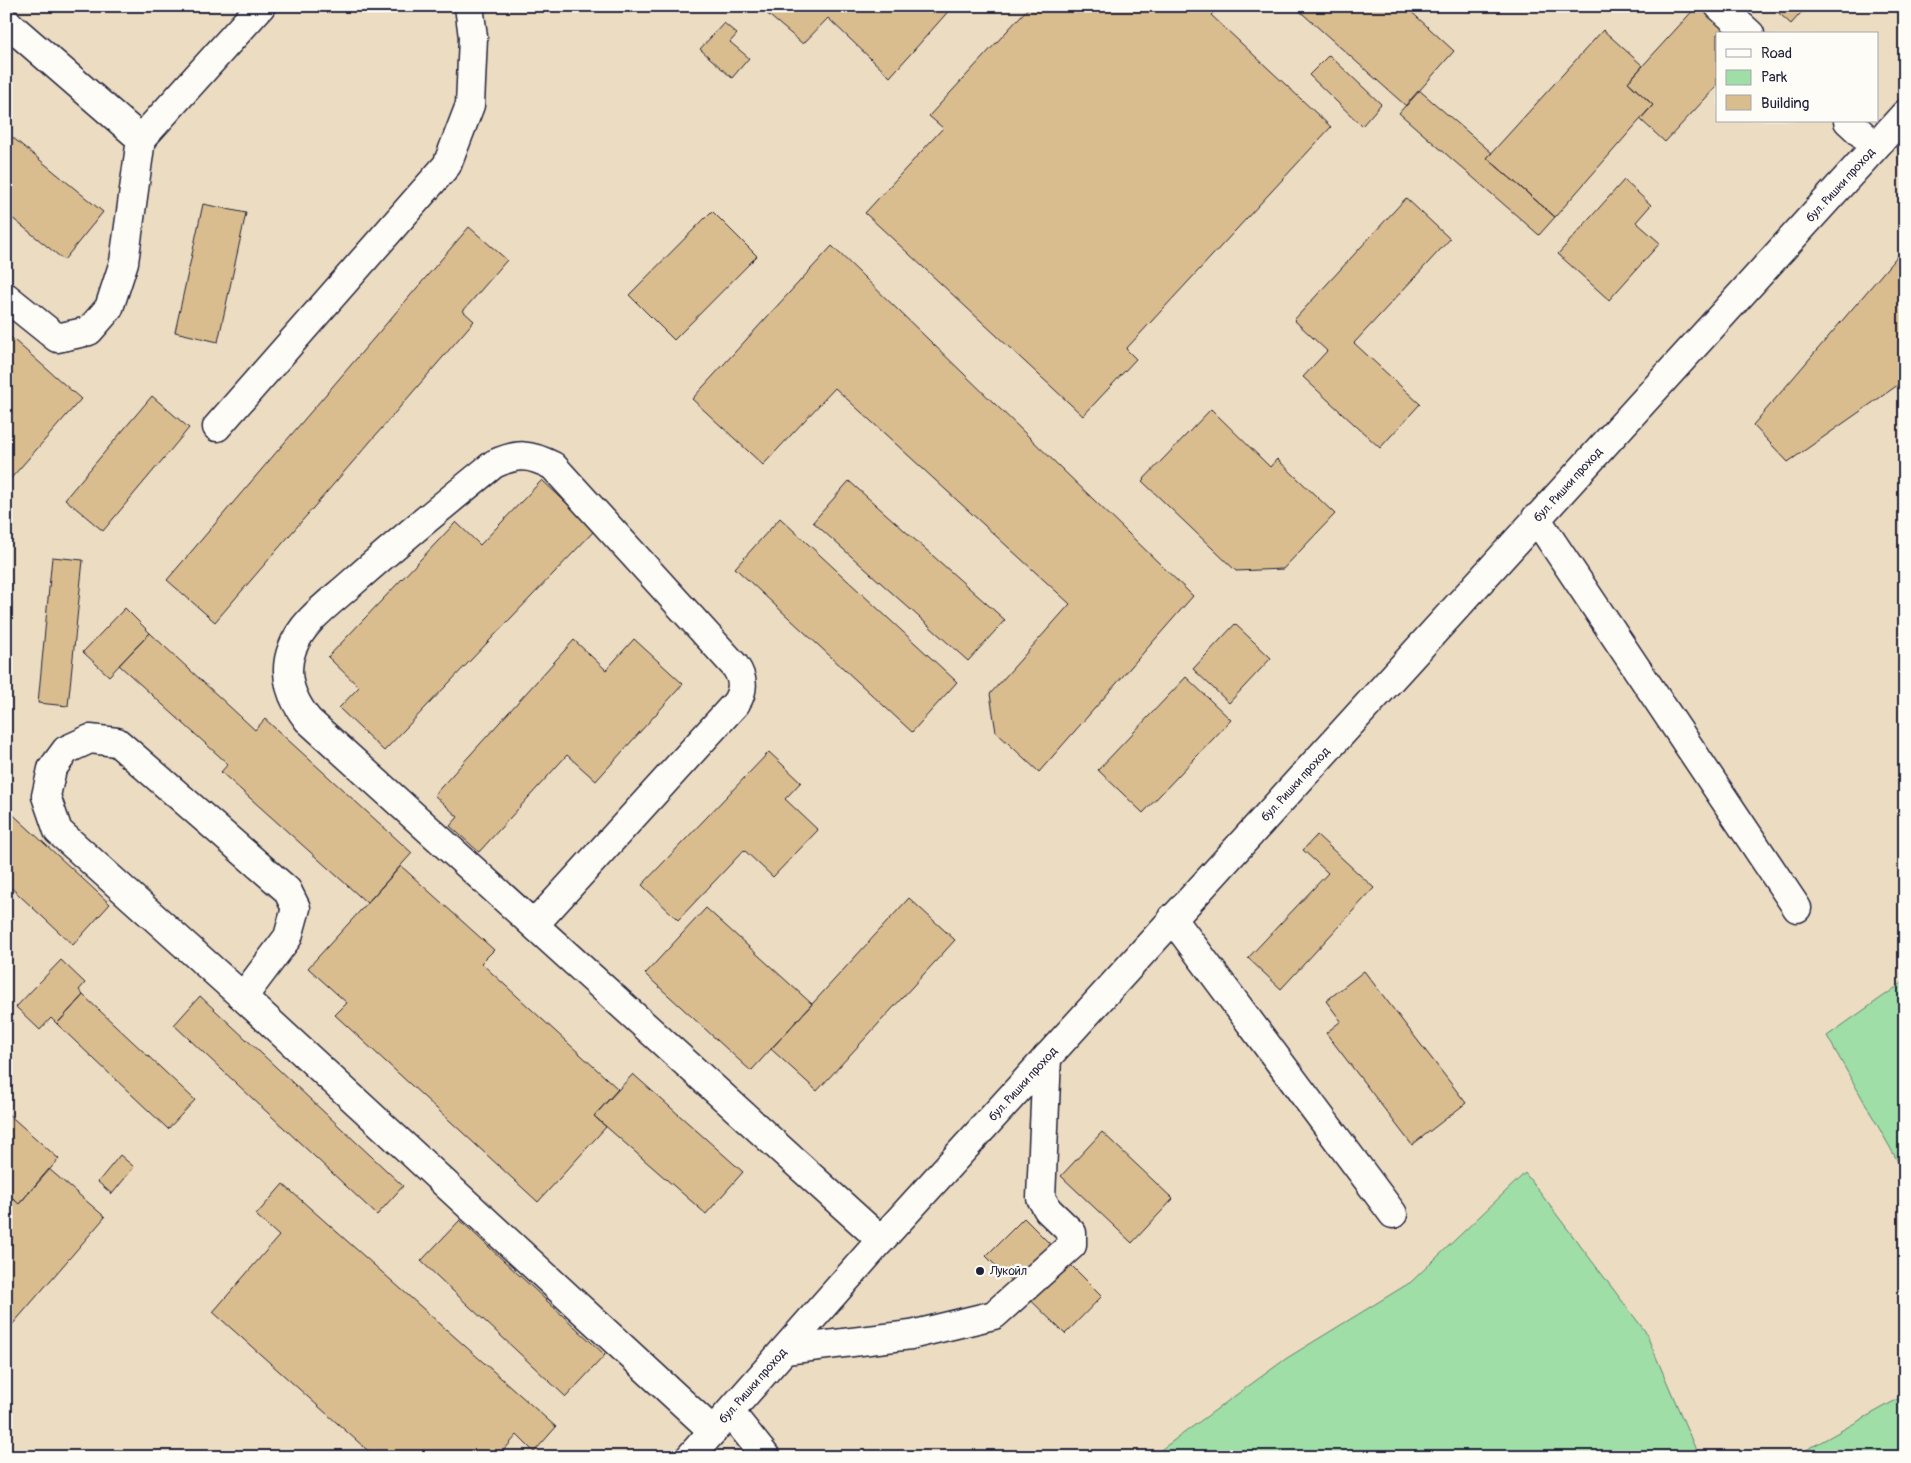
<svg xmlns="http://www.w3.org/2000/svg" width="1911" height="1463" font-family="Pangolin,sans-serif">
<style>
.built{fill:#ebdcc2;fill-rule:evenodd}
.green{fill:#9fdea7;stroke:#608071}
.building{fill:#dabd8e;stroke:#22223b}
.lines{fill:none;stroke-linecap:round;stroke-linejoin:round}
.minor-casing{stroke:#22223b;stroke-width:31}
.major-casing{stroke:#22223b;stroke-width:31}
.minor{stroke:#fdfcf7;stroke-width:28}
.major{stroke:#fdfcf7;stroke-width:28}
.poi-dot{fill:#22223b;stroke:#fdfcf7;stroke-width:2}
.labels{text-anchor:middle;stroke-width:4.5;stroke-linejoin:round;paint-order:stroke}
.street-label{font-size:12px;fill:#22223b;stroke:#fdfcf7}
.poi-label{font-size:12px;fill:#22223b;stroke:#fdfcf7;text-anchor:start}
</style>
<rect width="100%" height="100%" fill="#f2e9d8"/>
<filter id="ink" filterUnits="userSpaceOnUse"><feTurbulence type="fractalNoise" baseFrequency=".02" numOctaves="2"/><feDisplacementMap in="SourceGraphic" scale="10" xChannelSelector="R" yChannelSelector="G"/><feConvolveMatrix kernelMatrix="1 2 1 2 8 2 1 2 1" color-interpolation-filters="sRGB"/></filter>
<g filter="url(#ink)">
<path class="built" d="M6,6H1905V411L1902,413L1905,414V981L1827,1037L1905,1174V1395L1794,1457H1699L1645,1331L1525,1173L1411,1282L1287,1358L1151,1457H6ZM1717,34H1877V121H1717Z"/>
<path class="green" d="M1905,981V1174L1827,1036Z
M1525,1173L1645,1331L1699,1457H1151L1287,1358L1411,1282Z
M1905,1395V1457H1794Z"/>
<path class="building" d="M758,6H953L890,77L828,18L803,44Z
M1030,6H1220L1211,15L1331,127L1126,349L1136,359L1083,416L865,213L943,128L929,116Z
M1294,6H1405L1454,51L1406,106Z
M1697,6H1700L1730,34H1717V86L1665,142L1640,119L1653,105L1628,82Z
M1771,6H1807L1791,24Z
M724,23L737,34L730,42L749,58L732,78L700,49Z
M1603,30L1643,66L1628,82L1653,105L1555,217L1487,158Z
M1329,55L1381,104L1362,126L1309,75Z
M1419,90L1492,153L1487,158L1555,217L1539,235L1399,113Z
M6,132L103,212L64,260L6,213Z
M1624,180L1651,205L1636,222L1660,243L1609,300L1558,254Z
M1406,198L1450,239L1354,343L1420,404L1380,448L1303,377L1327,351L1294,320Z
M203,204L246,213L218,342L175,332Z
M712,211L757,256L674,340L629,295Z
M469,227L507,260L463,311L474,321L215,622L167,580Z
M832,246L1193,596L1039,772L996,732L990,694L1070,604L835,388L763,465L692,399Z
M1905,247V380L1788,462L1753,425Z
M6,333L81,399L6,484Z
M152,396L189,428L103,531L65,499Z
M1211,409L1270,467L1277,459L1335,514L1283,569L1236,571L1142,481Z
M542,480L595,530L384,751L339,708L359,687L328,657L456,522L480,545Z
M849,481L1005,620L968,661L813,522Z
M780,518L957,682L912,732L735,568Z
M52,557L83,560L68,706L38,703Z
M125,608L150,633L109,676L83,652Z
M1235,624L1271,658L1229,703L1193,669Z
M150,633L255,730L265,719L412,853L367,903L221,772L228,764L119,665Z
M634,639L683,684L596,781L567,755L479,852L450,826L458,817L434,795L574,640L606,670Z
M1186,677L1231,720L1143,813L1098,770Z
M769,752L801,782L785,799L818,830L773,877L744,850L678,920L642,885Z
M6,808L110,904L73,945L6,883Z
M1317,835L1374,888L1281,989L1248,958L1328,873L1303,850Z
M401,866L494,950L481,963L618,1089L594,1116L606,1127L538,1202L335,1015L347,1003L308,968Z
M909,898L955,940L817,1091L771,1049Z
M706,908L812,1004L751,1071L645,974Z
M61,960L85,983L79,990L83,995L57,1024L51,1018L40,1030L16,1007Z
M1364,971L1466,1103L1412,1145L1326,1033L1341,1021L1326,1001Z
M83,995L195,1100L168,1129L57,1024Z
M200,996L403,1186L377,1215L174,1025Z
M633,1074L743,1172L706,1214L594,1116Z
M6,1112L59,1159L19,1204L6,1192Z
M1102,1132L1173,1199L1132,1243L1061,1176Z
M120,1155L134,1167L112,1194L98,1182Z
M49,1169L105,1217L6,1332V1206L13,1198L19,1204Z
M283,1184L556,1427L534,1452L517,1435L498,1457H375L213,1312L279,1236L256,1215Z
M1024,1218L1102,1296L1065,1334L986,1256Z
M460,1220L605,1355L566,1397L421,1261Z"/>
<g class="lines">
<g class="minor-casing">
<path id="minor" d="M1719,6L1750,34
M6,22L141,139
M1848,121L1875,146
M6,297L57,338L89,331L109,308L124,262L141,139L261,6
M217,427L447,165L470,105L473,37L469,6
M1536,518L1797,908
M1172,918L1393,1214
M534,925L736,703C744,690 744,679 735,666L553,466C530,454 518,453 494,464C446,503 399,541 353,582C331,602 302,621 292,649C282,675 292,700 308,720L881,1240
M243,997L288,937L296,908L287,890L117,742L90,739L66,750L52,769L46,796L58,831L243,997L713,1431
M785,1350L911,1335L994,1315L1072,1245V1233L1048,1210L1041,1198L1047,1057
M730,1412L766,1457"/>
</g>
<g class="major-casing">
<g id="major">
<path id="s1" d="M690,1457L881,1240L1905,114"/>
</g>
</g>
<use href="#minor" class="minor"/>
<use href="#major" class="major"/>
</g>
</g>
<circle class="poi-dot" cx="980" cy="1271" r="5"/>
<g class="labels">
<g class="street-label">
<text dy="4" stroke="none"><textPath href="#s1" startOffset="1715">бул. Ришки проход</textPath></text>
<text dy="4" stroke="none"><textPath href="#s1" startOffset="1310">бул. Ришки проход</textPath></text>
<text dy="4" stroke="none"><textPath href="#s1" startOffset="905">бул. Ришки проход</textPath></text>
<text dy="4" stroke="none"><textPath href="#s1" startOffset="500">бул. Ришки проход</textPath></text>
<text dy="4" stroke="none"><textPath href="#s1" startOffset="95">бул. Ришки проход</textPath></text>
</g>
<g class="poi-label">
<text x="990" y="1275">Лукойл</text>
</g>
</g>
<rect width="1911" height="1463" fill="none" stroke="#fdfcf7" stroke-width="25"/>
<rect x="12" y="12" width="1886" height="1438" fill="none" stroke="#22223b" stroke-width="2" filter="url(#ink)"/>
<rect x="1716" y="32" width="162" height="90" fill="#fdfcf7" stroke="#a5a5ac"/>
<rect x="1726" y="49" width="25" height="8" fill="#fdfcf7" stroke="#a5a5ac"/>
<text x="1761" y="58" font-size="15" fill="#22223b">Road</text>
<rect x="1726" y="70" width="25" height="15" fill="#9fdea7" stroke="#a5a5ac"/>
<text x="1761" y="82" font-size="15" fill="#22223b">Park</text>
<rect x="1726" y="95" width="25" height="15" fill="#dabd8e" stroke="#a5a5ac"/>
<text x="1761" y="108" font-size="15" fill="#22223b">Building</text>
</svg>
